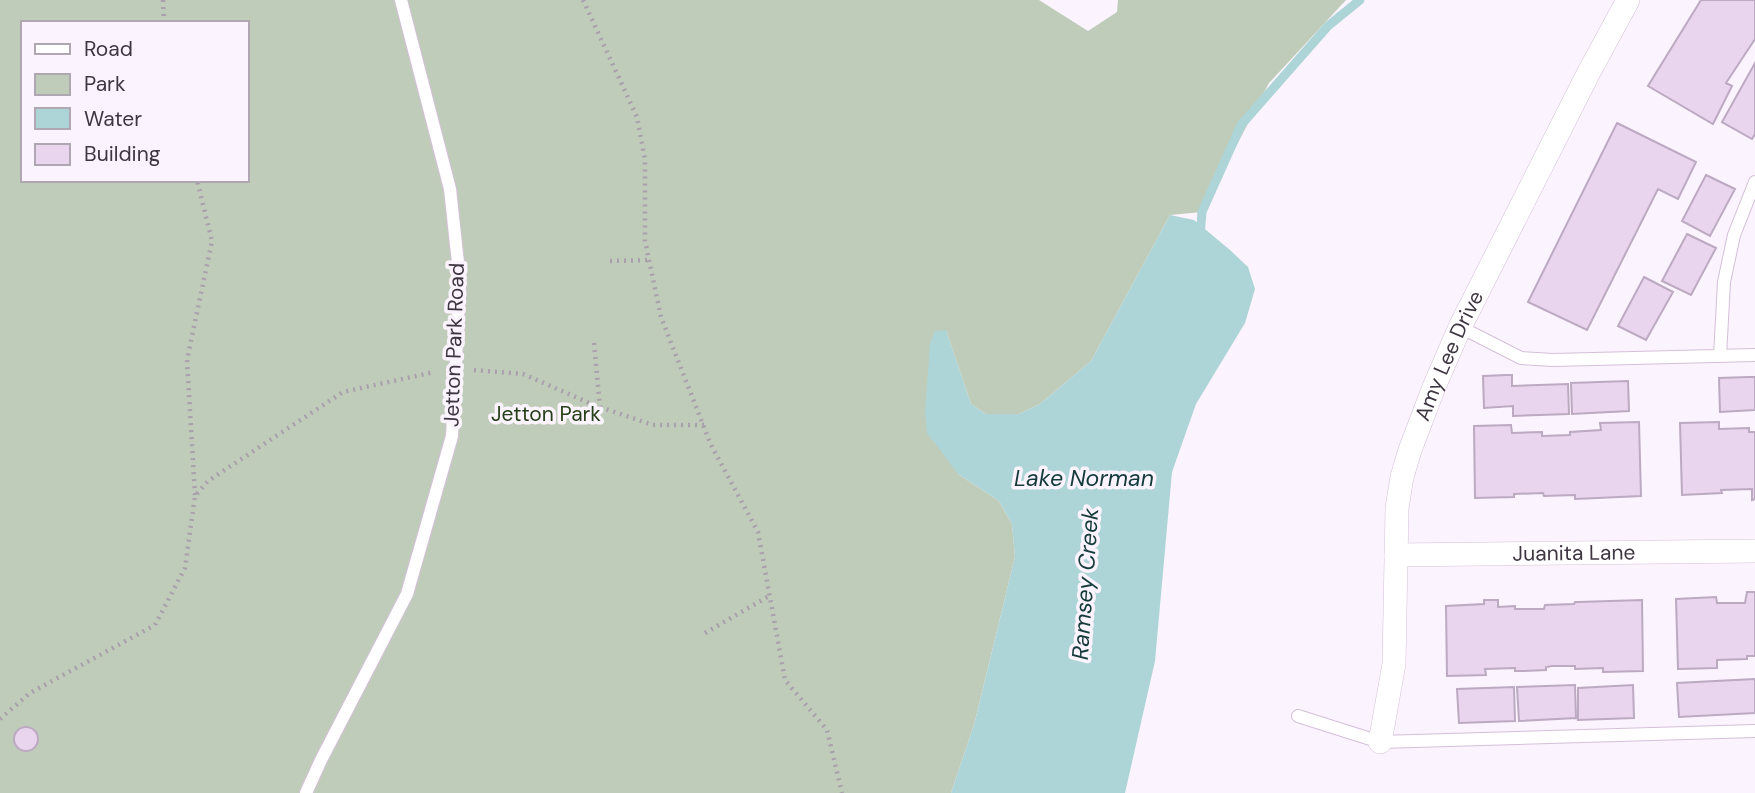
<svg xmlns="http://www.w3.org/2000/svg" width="1755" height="793" font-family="'DM Sans',sans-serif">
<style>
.green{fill:#c0ccba;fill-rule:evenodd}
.water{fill:#add4d6}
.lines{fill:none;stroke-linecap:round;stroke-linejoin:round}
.stream{stroke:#add4d6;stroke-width:9}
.building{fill:#ead5ef;stroke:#bca9c2;stroke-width:2}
.service-casing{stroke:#d4c0d9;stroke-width:14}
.minor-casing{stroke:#d4c0d9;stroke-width:24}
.path{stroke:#a8a0ab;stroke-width:4.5;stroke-dasharray:2 5;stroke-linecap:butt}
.service{stroke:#fff;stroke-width:12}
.minor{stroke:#fff;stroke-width:23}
.labels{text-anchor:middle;stroke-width:7;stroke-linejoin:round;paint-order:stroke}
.street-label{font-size:21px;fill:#3e3641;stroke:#fbf3fe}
.park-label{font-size:21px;fill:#253f17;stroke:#fbf3fe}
.water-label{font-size:23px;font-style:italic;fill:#143a3c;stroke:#fbf3fe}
</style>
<rect width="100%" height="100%" fill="#fbf3fe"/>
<path class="green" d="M0,0H1039L1088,31L1117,12L1118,0H1346L1269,83L1202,212L1170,215L1091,361L1040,404L1019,414H986L971,404L946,330L958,474L999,501L1012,524L1015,557L974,725L951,793H0ZM23,23H247V180H23Z"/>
<path class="water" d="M1170,215L1194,220L1230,250L1248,267L1255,289L1245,323L1196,404L1172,472L1155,661L1125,793H951L974,725L1015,557L1012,524L999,501L958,474L927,433L925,411L930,343L935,331L946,330L971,404L986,414H1019L1040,404L1091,361Z"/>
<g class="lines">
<path class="stream" d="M1200,237L1202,212L1241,125L1328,26L1360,0"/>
</g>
<path class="building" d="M1701,0H1755V39L1726,83L1732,86L1713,124L1648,86Z
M1755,63V134L1752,139L1722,122Z
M1617,123L1696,162L1678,199L1658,189L1587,330L1528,302Z
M1706,175L1735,189L1710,236L1682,221Z
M1687,234L1716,248L1691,295L1662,281Z
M1644,277L1673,292L1646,340L1618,326Z
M1507,375H1512V386L1568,384L1569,414L1513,416V406L1484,408L1483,376Z
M1749,377H1755V410L1720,412L1719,378Z
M1628,381L1629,411L1572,414L1571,383Z
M1639,422L1641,496L1575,499V495L1544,496L1543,493L1514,494V497L1475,498L1474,426L1511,425L1512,433L1542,432V436L1570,435V432L1601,430L1600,423Z
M1719,422V429L1749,428V432H1755V499L1752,500V489L1721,490L1722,493L1682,495L1680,423Z
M1747,592H1755V656H1747V659L1717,660V668L1678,669L1676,599L1716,597L1717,603H1745Z
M1484,600H1498V607L1515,606V609H1544L1545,605L1574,604L1575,602H1578L1642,600L1643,671L1603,672V668L1575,669V666H1552L1546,667V670L1524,671H1515V668L1485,669L1486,675L1447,676L1446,606L1484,604Z
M1755,679V713L1679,717L1677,683Z
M1575,685L1576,718L1519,721L1517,687Z
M1633,685L1634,718L1578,720V688Z
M1514,687L1515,721L1459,723L1457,689Z
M14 739a12 12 0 1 1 24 0a12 12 0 1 1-24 0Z"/>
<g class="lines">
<g class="service-casing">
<path id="service" d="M1460,327L1521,358L1553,360L1755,355
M1720,356L1724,282L1734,235L1755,182
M1298,716L1380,742L1755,731
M306,793L321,760L407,594L452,436L460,281L450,189L401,0"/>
</g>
<g class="minor-casing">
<g id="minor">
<path id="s1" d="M1396,555L1755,551"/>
<path id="s2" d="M1380,742L1394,664L1397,508L1402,477L1410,450L1434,387L1460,327L1588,74L1628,0"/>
</g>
</g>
<path class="path" d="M163,0L164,23
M583,0L637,117L645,160V241L661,317L711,445L758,532L785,680L827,730L842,793
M610,261L649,260
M594,343L600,407
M474,370L523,374L594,405L653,425H704
M195,495L187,360L212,241L197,180
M705,633L769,596
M0,719L30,693L155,625L185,568L195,496L208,481L343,392L434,372"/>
<use href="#service" class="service"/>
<use href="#minor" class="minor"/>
</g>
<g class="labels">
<g class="street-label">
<text transform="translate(454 345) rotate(-88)" y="7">Jetton Park Road</text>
<text dy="7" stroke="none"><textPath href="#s2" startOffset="397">Amy Lee Drive</textPath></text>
<text dy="7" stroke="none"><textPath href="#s1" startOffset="178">Juanita Lane</textPath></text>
</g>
<g class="park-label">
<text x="546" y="421">Jetton Park</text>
</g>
<g class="water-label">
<text x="1084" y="486">Lake Norman</text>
<text transform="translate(1085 584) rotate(-86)" y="8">Ramsey Creek</text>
</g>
</g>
<rect x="21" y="21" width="228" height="161" fill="#fbf3fe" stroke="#afa7b2" stroke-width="2"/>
<rect x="35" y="44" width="35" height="10" fill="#ffffff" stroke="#afa7b2" stroke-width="2"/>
<text x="84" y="56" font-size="21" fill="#3e3641">Road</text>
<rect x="35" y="74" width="35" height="21" fill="#c0ccba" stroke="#afa7b2" stroke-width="2"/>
<text x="84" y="91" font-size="21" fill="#3e3641">Park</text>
<rect x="35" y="108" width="35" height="21" fill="#add4d6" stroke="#afa7b2" stroke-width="2"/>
<text x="84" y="126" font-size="21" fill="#3e3641">Water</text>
<rect x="35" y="144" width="35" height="21" fill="#ead5ef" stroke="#afa7b2" stroke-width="2"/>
<text x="84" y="161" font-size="21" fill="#3e3641">Building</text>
</svg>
